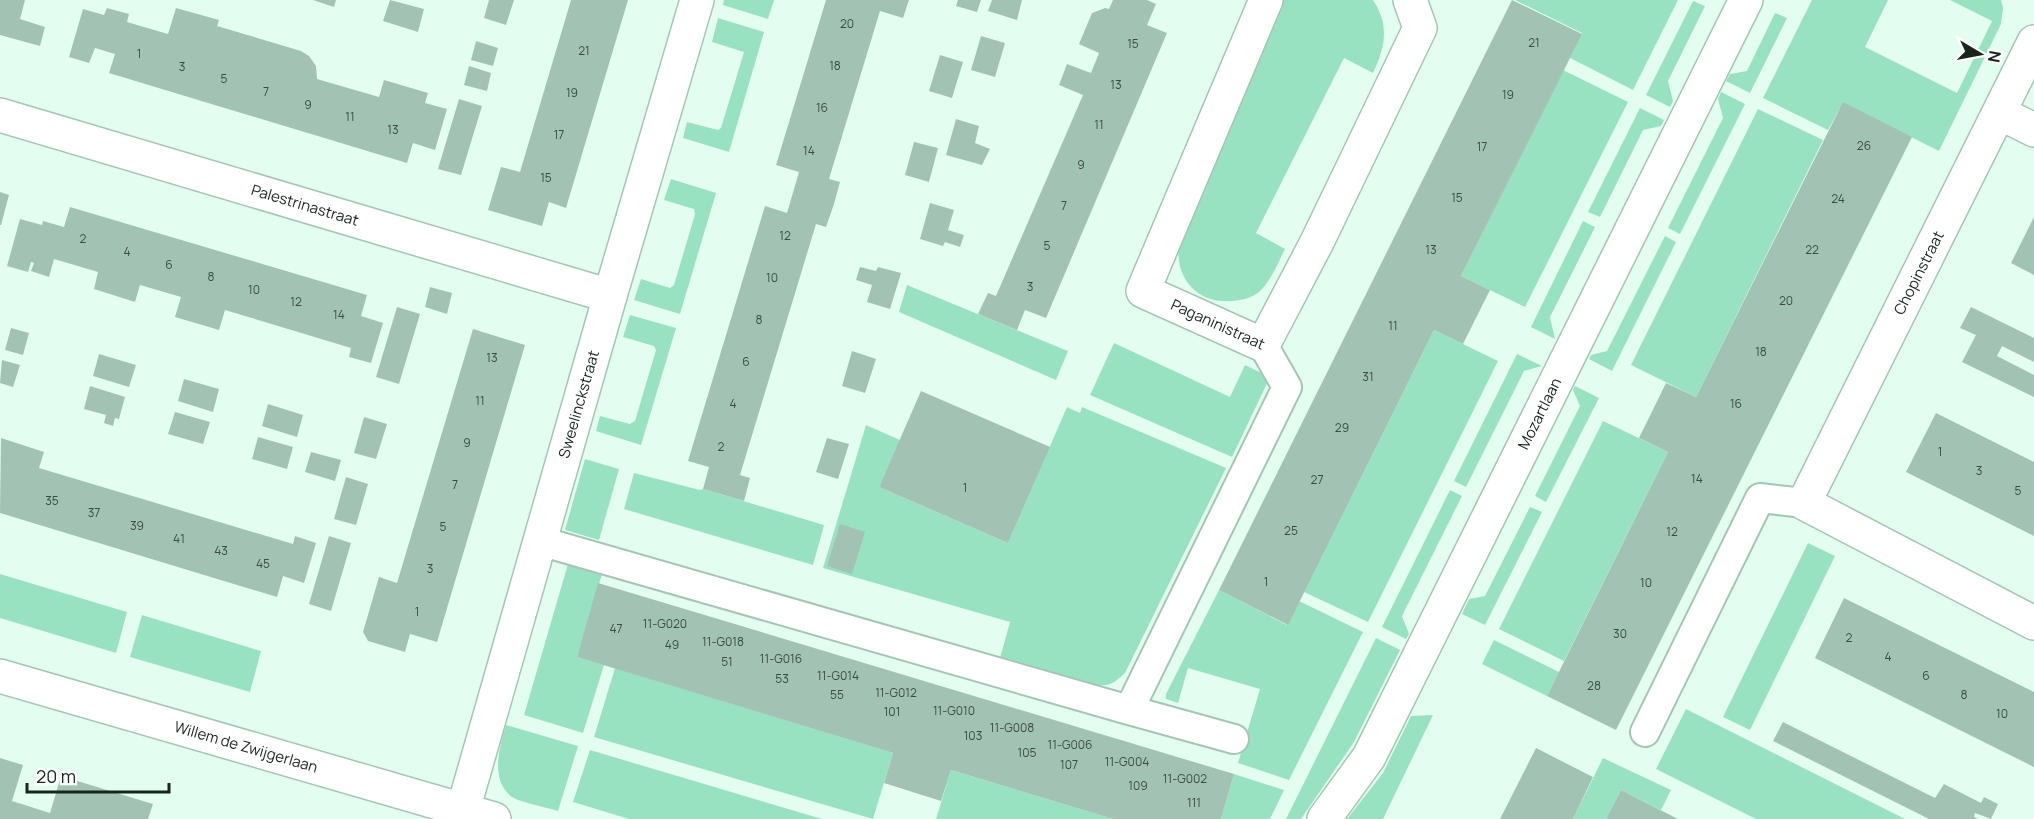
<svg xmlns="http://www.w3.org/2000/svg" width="2034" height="819" font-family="Manrope,sans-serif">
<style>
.green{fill:#99e2c1}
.building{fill:#a2c3b3}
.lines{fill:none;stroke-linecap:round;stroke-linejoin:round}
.lane-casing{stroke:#a5c5b5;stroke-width:32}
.street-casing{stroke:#a5c5b5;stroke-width:36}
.lane{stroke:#fff;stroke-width:28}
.street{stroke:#fff;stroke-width:33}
.labels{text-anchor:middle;stroke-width:6;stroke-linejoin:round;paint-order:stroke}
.number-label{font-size:12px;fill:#3a4c43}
.street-label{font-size:15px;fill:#18241e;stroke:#fff}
</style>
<rect width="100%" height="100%" fill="#e3fef0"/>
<path class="green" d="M724,0H774L768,19L723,5Z
M1281,0H1373C1390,25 1385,48 1373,73L1344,58L1256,233L1285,249C1278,263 1271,281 1259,292C1252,298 1242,300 1233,301C1196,305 1172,275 1180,240Z
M1515,0H1678L1633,90L1570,58L1582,33Z
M1812,0H1888L1865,47L1957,93L1992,21L1950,0H2001L2003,8L2001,24L1939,151L1843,103L1828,130L1763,98Z
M1693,1L1705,6L1668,81L1673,101L1670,107L1646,95Z
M1775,13L1787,18L1750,93L1726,81L1730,74L1747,71Z
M718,18L764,32L729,152L683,138L687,122L718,130L721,128L744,52L712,42Z
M1563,70L1628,102L1525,307L1461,276Z
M1721,92L1745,104L1680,234L1668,228L1723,118L1718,99Z
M1640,108L1664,120L1661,126L1643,130L1600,217L1588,212Z
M1758,109L1823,140L1696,397L1631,365Z
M671,179L716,193L680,314L634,300L641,279L670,288L674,285L695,214L694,209L664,200Z
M1583,221L1595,227L1550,317L1555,339L1531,327Z
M1665,236L1676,242L1612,371L1589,359L1591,355L1607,351Z
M907,285L1068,351L1056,380L899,312Z
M630,315L676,328L641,445L596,431L600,416L630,424L635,421L656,350L654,346L623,337Z
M1434,330L1498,361L1368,622L1304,592Z
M1114,343L1230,397L1245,365L1270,377L1232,457L1090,395Z
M1517,354L1542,366L1524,371L1466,487L1454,481Z
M1575,386L1599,398L1546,502L1535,496L1580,406L1573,390Z
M1067,407L1080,413L1082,407L1226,468L1125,673C1120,677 1116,682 1110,684C1087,691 1025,665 1000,658L1010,622L823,568L866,425L900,440L879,487L1008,543Z
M1603,421L1668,452L1564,661L1499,629Z
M585,459L619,469L599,540L565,530Z
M634,473L700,490L703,489L824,525L813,565L624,509Z
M1450,490L1462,496L1402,616L1409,634L1406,639L1382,627Z
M1530,507L1542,512L1485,625L1462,614L1469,599L1485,596Z
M1808,543L1835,556L1750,730L1723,717Z
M568,564L602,574L577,657L604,665L583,733L524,715Z
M0,574L127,612L116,653L0,618Z
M1219,590L1287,625L1299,601L1363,632L1289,780L1238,763L1260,689L1188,668L1178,703L1166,699V694Z
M142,615L261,651L250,692L130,657Z
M1376,638L1400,650L1354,742L1301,819H1286Z
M1494,640L1559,672L1547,696L1482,664Z
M615,668L893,753L873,819L594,737Z
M1686,709L1905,819H1756L1656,769Z
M1433,715L1383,819H1347L1383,773L1411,716Z
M506,725L578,746L558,811C546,807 522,803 512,797C489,779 500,747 506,725Z
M590,750L822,819H629L573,802Z
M1603,758L1671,790L1661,810L1621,790L1606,819H1573Z
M951,770L1113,819H936Z
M1234,774L1284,790L1270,819H1221Z"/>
<path class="building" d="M0,0H25L20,19L45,27L40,46L0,35Z
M313,0H336L334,7Z
M390,0L424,9L418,32L383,21Z
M489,0H514L506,25L484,18Z
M571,0H628L566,208L549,202L542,226L488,210L501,167L520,172Z
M826,0H909L903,18L880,11L829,179L840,182L834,204L826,227L816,224L740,475L750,478L744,501L703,489L709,467L688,461L765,206L787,213L799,172L776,165Z
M958,0H981L977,12L956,6Z
M992,0H1022L1017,20L988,11Z
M1113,0H1147L1156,4L1147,25L1167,33L1046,318L1025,310L1017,330L978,314L988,293L996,296L1083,95L1059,85L1067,64L1091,73L1099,53L1079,44L1092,13L1105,8L1109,9Z
M1512,0L1582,34L1461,276L1490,290L1463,344L1434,330L1288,625L1219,590Z
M107,8L129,14L127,22L168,34L176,8L219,20L217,26L301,51L309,56L316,66L317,79L379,97L384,80L428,93L425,103L447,109L435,150L413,143L407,163L109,73L115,54L95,48L89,63L69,57L83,9L104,15Z
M981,36L1005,43L995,77L971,70Z
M476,41L498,48L493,66L471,60Z
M940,55L963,62L952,98L929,91Z
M469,66L491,73L487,91L464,85Z
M459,99L482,106L461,175L438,169Z
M1843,102L1912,137L1616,730L1547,696L1668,452L1639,438L1666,383L1696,397Z
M956,119L979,126L975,143L990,149L982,165L946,155Z
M914,142L938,148L929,182L905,175Z
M0,192L9,195L1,225H0Z
M930,203L954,210L948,230L964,235L960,247L945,242L943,246L920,239Z
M70,207L367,295L361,316L383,323L371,363L349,357L351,348L225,310L219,330L175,317L181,297L140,285L135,302L94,289L98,272L54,259L49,277L31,271L34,263L31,262L28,272L7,266L20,219L42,225L43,221L64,227Z
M2034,217V275L2011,263Z
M860,267L876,271L878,267L901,273L890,309L867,302L872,285L856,280Z
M430,287L452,293L447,314L425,307Z
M397,307L420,314L399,384L376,377Z
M1971,307L2034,338V362L2002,346L1997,356L2034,375V397L1962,362L1976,335L1960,328Z
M11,328L29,333L23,355L5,350Z
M473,329L525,345L437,642L410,634L405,652L368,641L363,632L379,577L397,583Z
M852,351L876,359L865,393L842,386Z
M99,354L136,365L129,387L93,376Z
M2,360L20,365L13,387L0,383Z
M184,379L219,389L213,412L178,401Z
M90,386L125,397L119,419L115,418L113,426L104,423L106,415L84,409Z
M921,391L1050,447L1008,543L879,487Z
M268,404L303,415L297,437L262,426Z
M175,412L210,422L203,444L168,434Z
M1936,413L2034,462V536L1906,472Z
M364,417L387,424L376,459L354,453Z
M258,437L293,447L287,469L252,459Z
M1,438L44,452L39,468L293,544L295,536L316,543L304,583L283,576L277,597L0,513Z
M827,438L849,444L838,479L816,472Z
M311,452L341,460L335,481L305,472Z
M346,477L368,484L356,525L334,519Z
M840,524L865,532L852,574L827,566Z
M329,536L351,543L331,611L309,604Z
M598,583L1234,774L1221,819H1113L951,770L941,801L884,783L893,753L577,657Z
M1844,598L2034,692V767L1815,658Z
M1783,722L1935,798L1944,784L1981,803L1984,797L1998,804L1991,819L1975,813L1974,817L1978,819H1929L1773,741Z
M1536,748L1593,777L1573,819H1500Z
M0,758L23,765L12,801L50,813L61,776L153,804L148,819H0Z
M1621,790L1623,791L1678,819H1606Z"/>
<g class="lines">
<g class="lane-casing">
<path id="lane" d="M540,541L1129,710
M1645,732L1760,498L1804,503
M1234,739L1129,710L1287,387L1263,345"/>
</g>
<g class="street-casing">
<g id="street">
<path id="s1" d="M1266,0L1143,291L1263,345L1317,242L1420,28L1410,0"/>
<path d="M2034,42L1804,503L2034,623"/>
<path d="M2000,113L2034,130"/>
<path id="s2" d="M0,115L610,296"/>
<path id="s3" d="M0,676L494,819"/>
<path id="s4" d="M463,810L610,296L697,0"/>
<path id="s5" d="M1324,819L1369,757L1746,0"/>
</g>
</g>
<use href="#lane" class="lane"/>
<use href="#street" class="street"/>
</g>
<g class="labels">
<g class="number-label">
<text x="847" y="28">20</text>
<text x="1534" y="47">21</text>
<text x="1133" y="48">15</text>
<text x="584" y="55">21</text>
<text x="139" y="58">1</text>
<text x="835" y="70">18</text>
<text x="182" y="71">3</text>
<text x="224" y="83">5</text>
<text x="1116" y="89">13</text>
<text x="266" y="96">7</text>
<text x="572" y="97">19</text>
<text x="1508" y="99">19</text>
<text x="308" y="109">9</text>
<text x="822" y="112">16</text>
<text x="350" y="121">11</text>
<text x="1099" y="129">11</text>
<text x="393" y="134">13</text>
<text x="559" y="139">17</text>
<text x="1864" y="150">26</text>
<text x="1482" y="151">17</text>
<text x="809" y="155">14</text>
<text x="1081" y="169">9</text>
<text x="546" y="182">15</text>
<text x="1457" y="202">15</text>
<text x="1838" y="203">24</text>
<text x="1064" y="210">7</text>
<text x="785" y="240">12</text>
<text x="83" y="243">2</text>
<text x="1047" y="250">5</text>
<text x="1431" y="254">13</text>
<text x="1812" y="254">22</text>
<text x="127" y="256">4</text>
<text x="169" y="269">6</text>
<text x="211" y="281">8</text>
<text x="772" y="282">10</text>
<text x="1030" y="291">3</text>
<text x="254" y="294">10</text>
<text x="1786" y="305">20</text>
<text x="296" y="306">12</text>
<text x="339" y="319">14</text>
<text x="759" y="324">8</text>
<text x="1393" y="330">11</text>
<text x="1761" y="356">18</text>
<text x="492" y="362">13</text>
<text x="746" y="366">6</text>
<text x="1368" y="381">31</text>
<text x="480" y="405">11</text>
<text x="733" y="408">4</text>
<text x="1736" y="408">16</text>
<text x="1342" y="432">29</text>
<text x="467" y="447">9</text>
<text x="721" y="451">2</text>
<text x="1940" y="456">1</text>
<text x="1979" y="475">3</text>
<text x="1697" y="483">14</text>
<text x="1317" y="484">27</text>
<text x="455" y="489">7</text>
<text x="965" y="492">1</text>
<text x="2018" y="495">5</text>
<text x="52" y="505">35</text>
<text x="94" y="517">37</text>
<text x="137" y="530">39</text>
<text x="443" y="531">5</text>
<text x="1291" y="535">25</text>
<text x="1672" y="536">12</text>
<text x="179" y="543">41</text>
<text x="221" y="555">43</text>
<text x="263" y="568">45</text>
<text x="430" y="573">3</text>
<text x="1266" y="586">1</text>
<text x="1646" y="587">10</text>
<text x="417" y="616">1</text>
<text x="665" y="628">11-G020</text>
<text x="616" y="633">47</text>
<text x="1620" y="638">30</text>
<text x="1849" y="642">2</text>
<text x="723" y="646">11-G018</text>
<text x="672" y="649">49</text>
<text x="1888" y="661">4</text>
<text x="781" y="663">11-G016</text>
<text x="727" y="666">51</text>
<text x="838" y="680">11-G014</text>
<text x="1926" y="680">6</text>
<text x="782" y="683">53</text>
<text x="1594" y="690">28</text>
<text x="896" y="697">11-G012</text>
<text x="837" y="699">55</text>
<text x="1964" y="699">8</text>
<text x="954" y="715">11-G010</text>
<text x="892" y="716">101</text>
<text x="2002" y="718">10</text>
<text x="1012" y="732">11-G008</text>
<text x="973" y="740">103</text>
<text x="1070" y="749">11-G006</text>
<text x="1027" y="757">105</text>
<text x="1127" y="766">11-G004</text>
<text x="1069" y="769">107</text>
<text x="1185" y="783">11-G002</text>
<text x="1138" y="790">109</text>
<text x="1194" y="807">111</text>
</g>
<g class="street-label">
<text dy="5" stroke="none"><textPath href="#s2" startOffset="318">Palestrinastraat</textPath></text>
<text transform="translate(1919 273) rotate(-63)" y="5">Chopinstraat</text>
<text dy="5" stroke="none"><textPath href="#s1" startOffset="398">Paganinistraat</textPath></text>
<text dy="5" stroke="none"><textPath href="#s4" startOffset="422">Sweelinckstraat</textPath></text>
<text dy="5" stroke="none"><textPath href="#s5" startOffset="460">Mozartlaan</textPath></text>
<text dy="5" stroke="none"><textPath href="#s3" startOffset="256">Willem de Zwijgerlaan</textPath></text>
</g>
</g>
<g transform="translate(1980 54) rotate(100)" stroke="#ffffff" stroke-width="4.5" paint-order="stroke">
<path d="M0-4.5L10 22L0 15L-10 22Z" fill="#18241e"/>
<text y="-9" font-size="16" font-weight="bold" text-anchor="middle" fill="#18241e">N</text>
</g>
<path d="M27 783v9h142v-9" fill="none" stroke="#18241e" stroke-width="3"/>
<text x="36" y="783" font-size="18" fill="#18241e" stroke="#ffffff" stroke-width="4.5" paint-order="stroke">20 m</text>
</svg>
